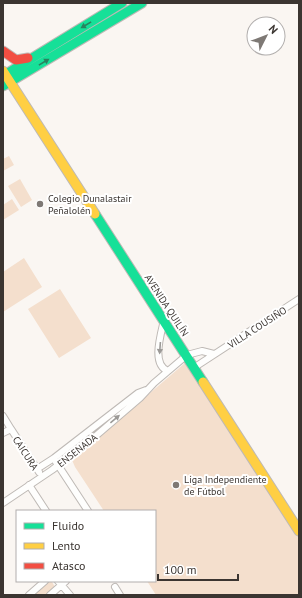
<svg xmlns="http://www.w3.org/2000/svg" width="302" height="598" font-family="'PT Sans',sans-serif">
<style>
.green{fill:#f4dfcd}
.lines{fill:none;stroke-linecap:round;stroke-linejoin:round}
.street-casing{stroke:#beb9b5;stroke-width:8}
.fast-casing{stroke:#beb9b5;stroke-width:11}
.slow-casing{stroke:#beb9b5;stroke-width:11}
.jam-casing{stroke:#beb9b5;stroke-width:11}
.street{stroke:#fefefd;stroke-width:6}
.fast{stroke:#16e098;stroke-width:9}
.slow{stroke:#ffcf43;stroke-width:9}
.jam{stroke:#f24e42;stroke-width:9}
.oneway{fill:#2a825f}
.oneway2{fill:#9c9a97}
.poi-dot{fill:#7e7975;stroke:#fff;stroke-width:1.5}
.labels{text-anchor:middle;stroke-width:4;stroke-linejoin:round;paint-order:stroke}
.poi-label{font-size:10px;fill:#3b3531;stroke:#fff;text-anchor:start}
.street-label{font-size:10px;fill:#3b3531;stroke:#fff}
</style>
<rect width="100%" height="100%" fill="#faf6f2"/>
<path class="green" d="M9,156L14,165L3,171V159Z
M20,179L32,200L21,207L8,186Z
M12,199L19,210L3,220V205Z
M24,258L42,287L3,312V272Z
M60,289L91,338L59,358L28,309Z
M185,363L299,538V595H156L147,581H155V511H104L75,467L72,460Z
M49,582H52L55,587L47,595H34Z"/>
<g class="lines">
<g class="street-casing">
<path id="street" d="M164,320C161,334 151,365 168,371
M195,367L299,299
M3,416L11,429L3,433
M11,429L39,472
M56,462L88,511
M37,469L54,458L138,393L146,390
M29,485L46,511
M3,503L52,470L91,440L140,398L154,383L187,355L202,351L214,354
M58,581L70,595
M115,587L120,595
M29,595L45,581
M50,595L66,581"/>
</g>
<g class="fast-casing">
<path id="fast" d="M3,76L122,3
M3,86L142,3
M95,214L203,382"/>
</g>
<g class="slow-casing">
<path id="slow" d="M3,71L95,214
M203,382L299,531"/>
</g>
<g class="jam-casing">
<path id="jam" d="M3,51L16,60L28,58"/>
</g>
<use href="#street" class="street"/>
<use href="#fast" class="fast"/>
<use href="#slow" class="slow"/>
<use href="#jam" class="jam"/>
</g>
<defs><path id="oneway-solid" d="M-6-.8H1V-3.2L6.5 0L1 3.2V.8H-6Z"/></defs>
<g class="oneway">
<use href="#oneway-solid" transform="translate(86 25) rotate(149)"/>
<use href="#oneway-solid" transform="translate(44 62) rotate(-31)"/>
</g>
<g class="oneway2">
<use href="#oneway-solid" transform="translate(160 348) rotate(94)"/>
<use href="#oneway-solid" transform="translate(115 419) rotate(-40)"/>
</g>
<g class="poi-dot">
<circle cx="40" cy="204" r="4"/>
<circle cx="176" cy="485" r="4"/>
</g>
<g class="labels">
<g class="poi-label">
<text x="48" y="202">Colegio Dunalastair<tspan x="48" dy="12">Peñalolén</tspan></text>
<text x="184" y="483">Liga Independiente<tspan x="184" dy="12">de Fútbol</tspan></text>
</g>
<g class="street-label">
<text transform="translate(167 305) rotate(57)" y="4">AVENIDA QUILÍN</text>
<text transform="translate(257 327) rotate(-33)" y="4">VILLA COUSIÑO</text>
<text transform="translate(77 450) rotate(-38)" y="4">ENSENADA</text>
<text transform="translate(26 453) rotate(57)" y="4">CAICURA</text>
</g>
</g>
<rect width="302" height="598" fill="none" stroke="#3b3531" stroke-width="8"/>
<rect x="16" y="510" width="140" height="72" fill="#ffffff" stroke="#b1aead"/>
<rect x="24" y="523" width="20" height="6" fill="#16e098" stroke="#b1aead"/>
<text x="52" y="530" font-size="12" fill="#3b3531">Fluido</text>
<rect x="24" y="543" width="20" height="6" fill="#ffcf43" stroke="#b1aead"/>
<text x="52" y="550" font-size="12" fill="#3b3531">Lento</text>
<rect x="24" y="563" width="20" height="6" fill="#f24e42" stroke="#b1aead"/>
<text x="52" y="570" font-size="12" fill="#3b3531">Atasco</text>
<g transform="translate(266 36) rotate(48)"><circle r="19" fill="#ffffff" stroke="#b1aead"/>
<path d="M0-3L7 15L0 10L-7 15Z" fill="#7e7975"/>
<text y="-6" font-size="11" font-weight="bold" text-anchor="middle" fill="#3b3531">N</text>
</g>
<path d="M158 574v6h80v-6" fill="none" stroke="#3b3531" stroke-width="2"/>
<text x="164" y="574" font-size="12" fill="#3b3531" stroke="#ffffff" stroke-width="3" paint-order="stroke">100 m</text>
</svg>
